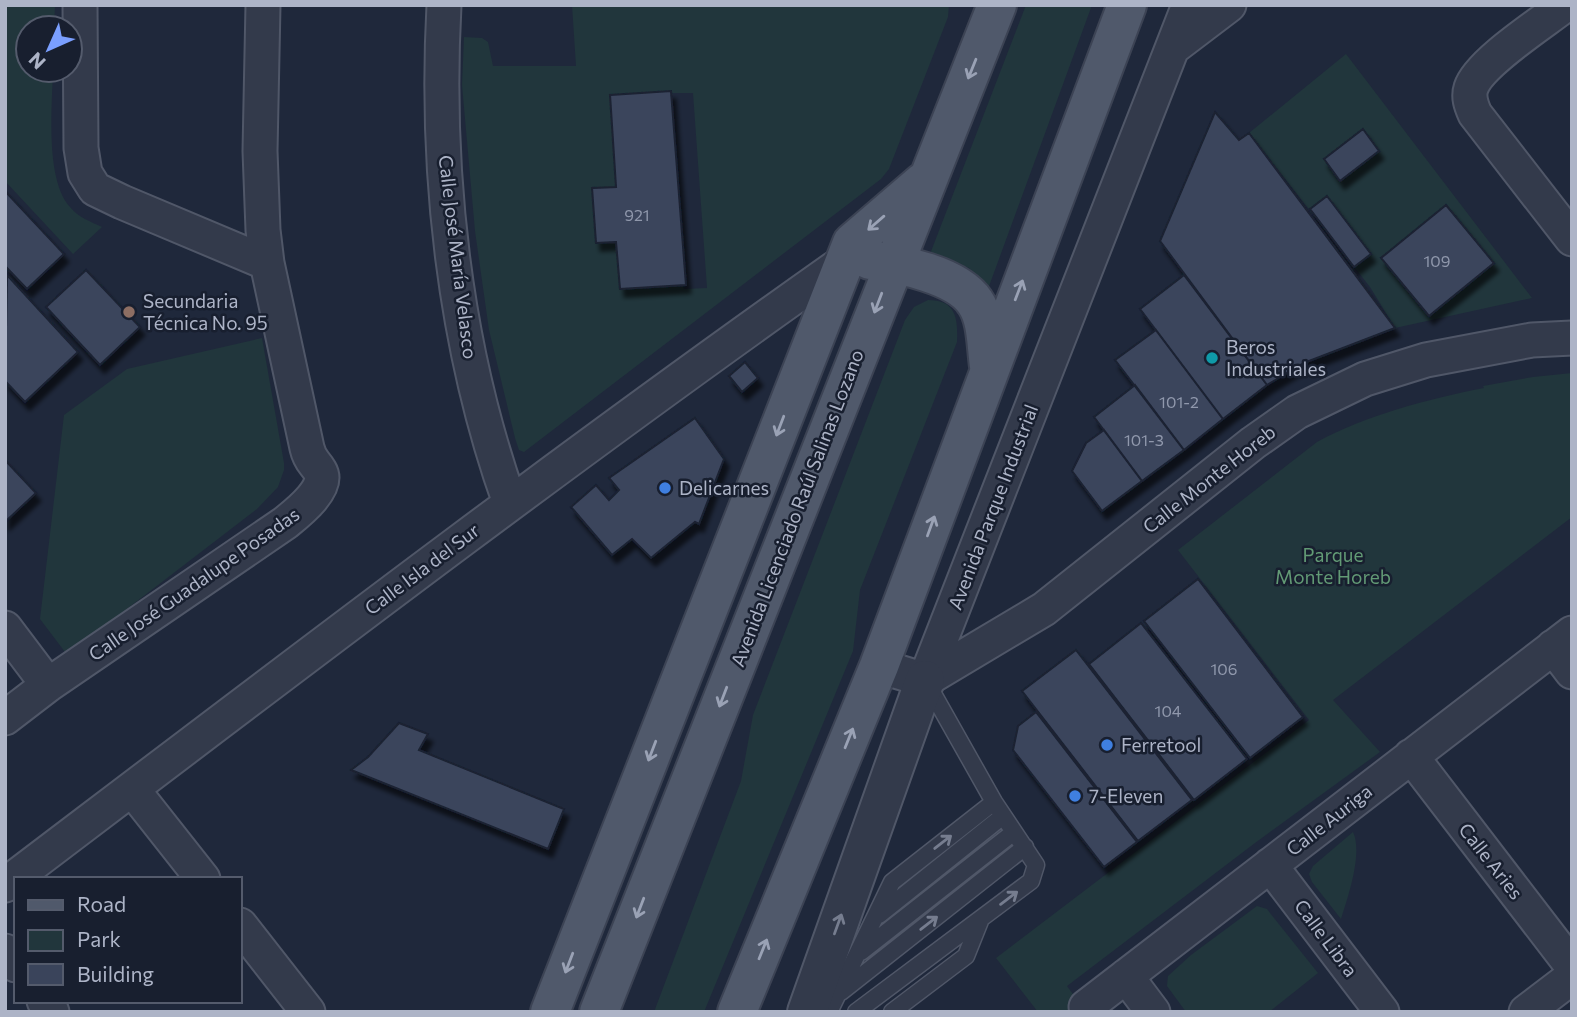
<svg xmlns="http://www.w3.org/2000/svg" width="1577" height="1017" font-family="Commissioner,sans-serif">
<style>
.green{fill:#21363c;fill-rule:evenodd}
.building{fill:#3a445b;stroke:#1a2131;stroke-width:2;filter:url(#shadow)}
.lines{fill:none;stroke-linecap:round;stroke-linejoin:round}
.service-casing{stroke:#505768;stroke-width:19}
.minor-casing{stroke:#505768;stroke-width:37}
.tertiary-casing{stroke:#505768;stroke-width:42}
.primary-casing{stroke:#3c4354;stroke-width:42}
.service{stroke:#333a4b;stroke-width:16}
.minor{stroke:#333a4b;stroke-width:33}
.tertiary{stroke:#333a4b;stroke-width:38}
.primary{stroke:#50596b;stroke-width:38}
.oneway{stroke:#9aa2b5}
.oneway2{stroke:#767d8f}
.education-dot{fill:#8d6e63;stroke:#181f2f;stroke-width:2.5}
.culture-dot{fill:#0f9aa8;stroke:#181f2f;stroke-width:2.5}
.shop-dot{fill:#3f7fe0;stroke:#181f2f;stroke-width:2.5}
.labels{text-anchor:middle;stroke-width:5;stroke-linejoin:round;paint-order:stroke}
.number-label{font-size:16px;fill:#9098ac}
.street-label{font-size:19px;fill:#adb4c7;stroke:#181f2f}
.poi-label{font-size:19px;fill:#adb4c7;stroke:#181f2f;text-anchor:start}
.park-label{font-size:19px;fill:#629a75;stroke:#181f2f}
</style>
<defs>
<filter id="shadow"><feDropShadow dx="4.5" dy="8" stdDeviation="2" flood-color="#0009"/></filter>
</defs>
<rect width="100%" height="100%" fill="#1f283b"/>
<path class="green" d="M5,5H55L54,28H28V70H53C52,106 45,180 70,207C78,217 91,222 102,227L73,254L5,181Z
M572,5H949L948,17L889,169L881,179L524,452L519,450L515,438L489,330L475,231L462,85L464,37L482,38L488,42L493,66H576ZM671,91L672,93H693L707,288L684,289L682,285L620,289L616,242L596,243L592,189L616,187L610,96Z
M1026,5H1092L988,289L969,268L930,254Z
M1346,54L1532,298L1395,328L1370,287L1249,133Z
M928,300C956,300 958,318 957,342L860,590L853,651L704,1012H654L741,781L753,715L905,320L914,307Z
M262,338L284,463V470L278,487L257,509L102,628L65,652L40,619L64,415L127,369Z
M1572,373V517L1333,700L1380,752L1255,843L1067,986L1086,1012H1038L996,958L1309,720L1178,550L1317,442C1366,415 1429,399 1484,388L1483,386L1533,377Z
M1353,832C1363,853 1348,897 1341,919L1312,882L1309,874L1313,866Z
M1257,906L1267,909L1270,913L1318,973L1269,1012H1186L1167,986L1168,976L1191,955Z"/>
<path class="building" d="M671,91L686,285L620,289L616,242L596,243L592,188L616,187L610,95Z
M1215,112L1239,140L1249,133L1395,328L1304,363L1267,385L1160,241Z
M1363,129L1379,151L1340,181L1324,159Z
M5,191L64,254L27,289L5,266Z
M1327,196L1371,254L1354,267L1310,209Z
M1446,205L1494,263L1429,316L1381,258Z
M86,270L140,327L100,365L46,307Z
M7,275L78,352L25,402L5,381Z
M1184,275L1267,385L1223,419L1140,309Z
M1156,330L1223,419L1184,450L1115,360Z
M745,362L758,378L742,392L729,376Z
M1135,385L1184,450L1142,481L1094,417Z
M695,418L724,459L699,524L695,522L651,558L632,539L612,555L571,507L596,485L609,500L619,490L609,478Z
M1104,430L1142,481L1102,511L1072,471L1086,443Z
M5,460L36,493L5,522Z
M1198,579L1303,717L1250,758L1144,621Z
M1141,623L1247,759L1194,800L1089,664Z
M1076,650L1192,800L1138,841L1022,691Z
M1036,712L1137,842L1104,867L1013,750L1018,726Z
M399,723L428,734L419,750L564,809L548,849L351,770L368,757Z"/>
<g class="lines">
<g class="service-casing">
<path id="service" d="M879,915L1003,816
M861,952L1014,832
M841,992L1025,847
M829,1012L892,882L994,802
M856,1012L1031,881L1036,865L994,802L928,685
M892,1012L966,956L980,921"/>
</g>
<g class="minor-casing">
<path id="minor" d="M80,5L81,148L85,173L95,189L122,202L267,263
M444,5C435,171 454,346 510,503
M1565,5C1542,23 1479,63 1471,88C1468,97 1471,105 1475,114L1572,239
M1175,46L1229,5
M5,628L48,685
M1553,647L1572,672
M879,666L925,680L1044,609L1253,443L1297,412L1365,379L1426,360L1532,340L1572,338
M925,680L1189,5
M5,718L48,685L285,523C296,514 330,488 320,471C314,461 310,461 307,448L267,263L263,230L260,151L263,5
M1411,756L1572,966
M132,789L203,879
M1270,865L1382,1012
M5,885C283,674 560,462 845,261
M240,925L308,1012
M5,951L16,965
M1126,976L1153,1012
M44,1001L52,1012
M1086,1007L1572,633
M1526,1012L1572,977"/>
</g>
<g class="tertiary-casing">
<path id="tertiary" d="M807,1012L925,680"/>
</g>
<g class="primary-casing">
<path id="primary" d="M870,260C900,264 957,275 975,302C987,319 986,345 989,366
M550,1012L852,243L923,182
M599,1012L997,5
M737,1012L879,666L1127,5"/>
</g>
<use href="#service" class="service"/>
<use href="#minor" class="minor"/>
<use href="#tertiary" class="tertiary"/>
<use href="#primary" class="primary"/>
</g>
<defs><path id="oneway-shaft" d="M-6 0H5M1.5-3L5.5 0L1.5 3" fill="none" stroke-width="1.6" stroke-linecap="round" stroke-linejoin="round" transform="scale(1.75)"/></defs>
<g class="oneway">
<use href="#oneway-shaft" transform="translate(972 69) rotate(112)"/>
<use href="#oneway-shaft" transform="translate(876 223) rotate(139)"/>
<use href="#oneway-shaft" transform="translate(1019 290) rotate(-69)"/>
<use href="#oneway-shaft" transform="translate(878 303) rotate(111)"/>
<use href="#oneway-shaft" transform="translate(780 426) rotate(111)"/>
<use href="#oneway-shaft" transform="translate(931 526) rotate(-70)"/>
<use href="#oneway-shaft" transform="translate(723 697) rotate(111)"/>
<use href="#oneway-shaft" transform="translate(849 738) rotate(-68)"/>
<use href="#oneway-shaft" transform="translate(652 751) rotate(111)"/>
<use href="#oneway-shaft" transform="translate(640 908) rotate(111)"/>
<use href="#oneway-shaft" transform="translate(763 949) rotate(-68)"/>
<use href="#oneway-shaft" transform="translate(569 963) rotate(111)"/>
</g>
<g class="oneway2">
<use href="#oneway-shaft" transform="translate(943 842) rotate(-38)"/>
<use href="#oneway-shaft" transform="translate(1009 898) rotate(-37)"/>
<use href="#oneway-shaft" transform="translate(929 923) rotate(-38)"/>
<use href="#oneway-shaft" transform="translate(838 924) rotate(-70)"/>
</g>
<circle class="education-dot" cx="129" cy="312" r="7"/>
<circle class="culture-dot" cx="1212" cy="358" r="7"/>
<g class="shop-dot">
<circle cx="665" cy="488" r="7"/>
<circle cx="1107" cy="745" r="7"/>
<circle cx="1075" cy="796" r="7"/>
</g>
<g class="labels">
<g class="number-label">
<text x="637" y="221">921</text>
<text x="1437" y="267">109</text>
<text x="1179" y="408">101-2</text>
<text x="1144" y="446">101-3</text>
<text x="1224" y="675">106</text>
<text x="1168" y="717">104</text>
</g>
<g class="street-label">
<text transform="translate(458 257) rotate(83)" y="7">Calle José María Velasco</text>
<text transform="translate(1209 479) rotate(-38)" y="7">Calle Monte Horeb</text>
<text transform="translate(993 507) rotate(-69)" y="7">Avenida Parque Industrial</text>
<text transform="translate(797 508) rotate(-69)" y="7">Avenida Licenciado Raúl Salinas Lozano</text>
<text transform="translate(422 569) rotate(-37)" y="7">Calle Isla del Sur</text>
<text transform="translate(194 584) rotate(-35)" y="7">Calle José Guadalupe Posadas</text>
<text transform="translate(1329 820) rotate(-38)" y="7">Calle Auriga</text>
<text transform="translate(1491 861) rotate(52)" y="7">Calle Aries</text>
<text transform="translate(1326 938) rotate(53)" y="7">Calle Libra</text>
</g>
<g class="poi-label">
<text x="143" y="308">Secundaria<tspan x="143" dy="22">Técnica No. 95</tspan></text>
<text x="1226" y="354">Beros<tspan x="1226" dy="22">Industriales</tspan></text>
<text x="679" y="495">Delicarnes</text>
<text x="1121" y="752">Ferretool</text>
<text x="1089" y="803">7-Eleven</text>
</g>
<g class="park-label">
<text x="1333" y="562">Parque<tspan x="1333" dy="22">Monte Horeb</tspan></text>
</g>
</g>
<rect width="1577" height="1017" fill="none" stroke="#adb4c7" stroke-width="14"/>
<rect x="14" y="877" width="228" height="126" fill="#181f2f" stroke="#545b6c" stroke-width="2"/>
<rect x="28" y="900" width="35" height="10" fill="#50596b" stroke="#545b6c" stroke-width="2"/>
<text x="77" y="912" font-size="21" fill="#adb4c7">Road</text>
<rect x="28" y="930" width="35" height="21" fill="#21363c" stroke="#545b6c" stroke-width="2"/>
<text x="77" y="947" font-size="21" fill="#adb4c7">Park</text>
<rect x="28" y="964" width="35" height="21" fill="#3a445b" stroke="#545b6c" stroke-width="2"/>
<text x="77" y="982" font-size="21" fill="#adb4c7">Building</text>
<g transform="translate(49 49) rotate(225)"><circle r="33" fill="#181f2f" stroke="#545b6c" stroke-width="2"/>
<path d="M0-5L12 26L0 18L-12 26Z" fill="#7a9fff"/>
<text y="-10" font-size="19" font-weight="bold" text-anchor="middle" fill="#adb4c7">N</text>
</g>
</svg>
